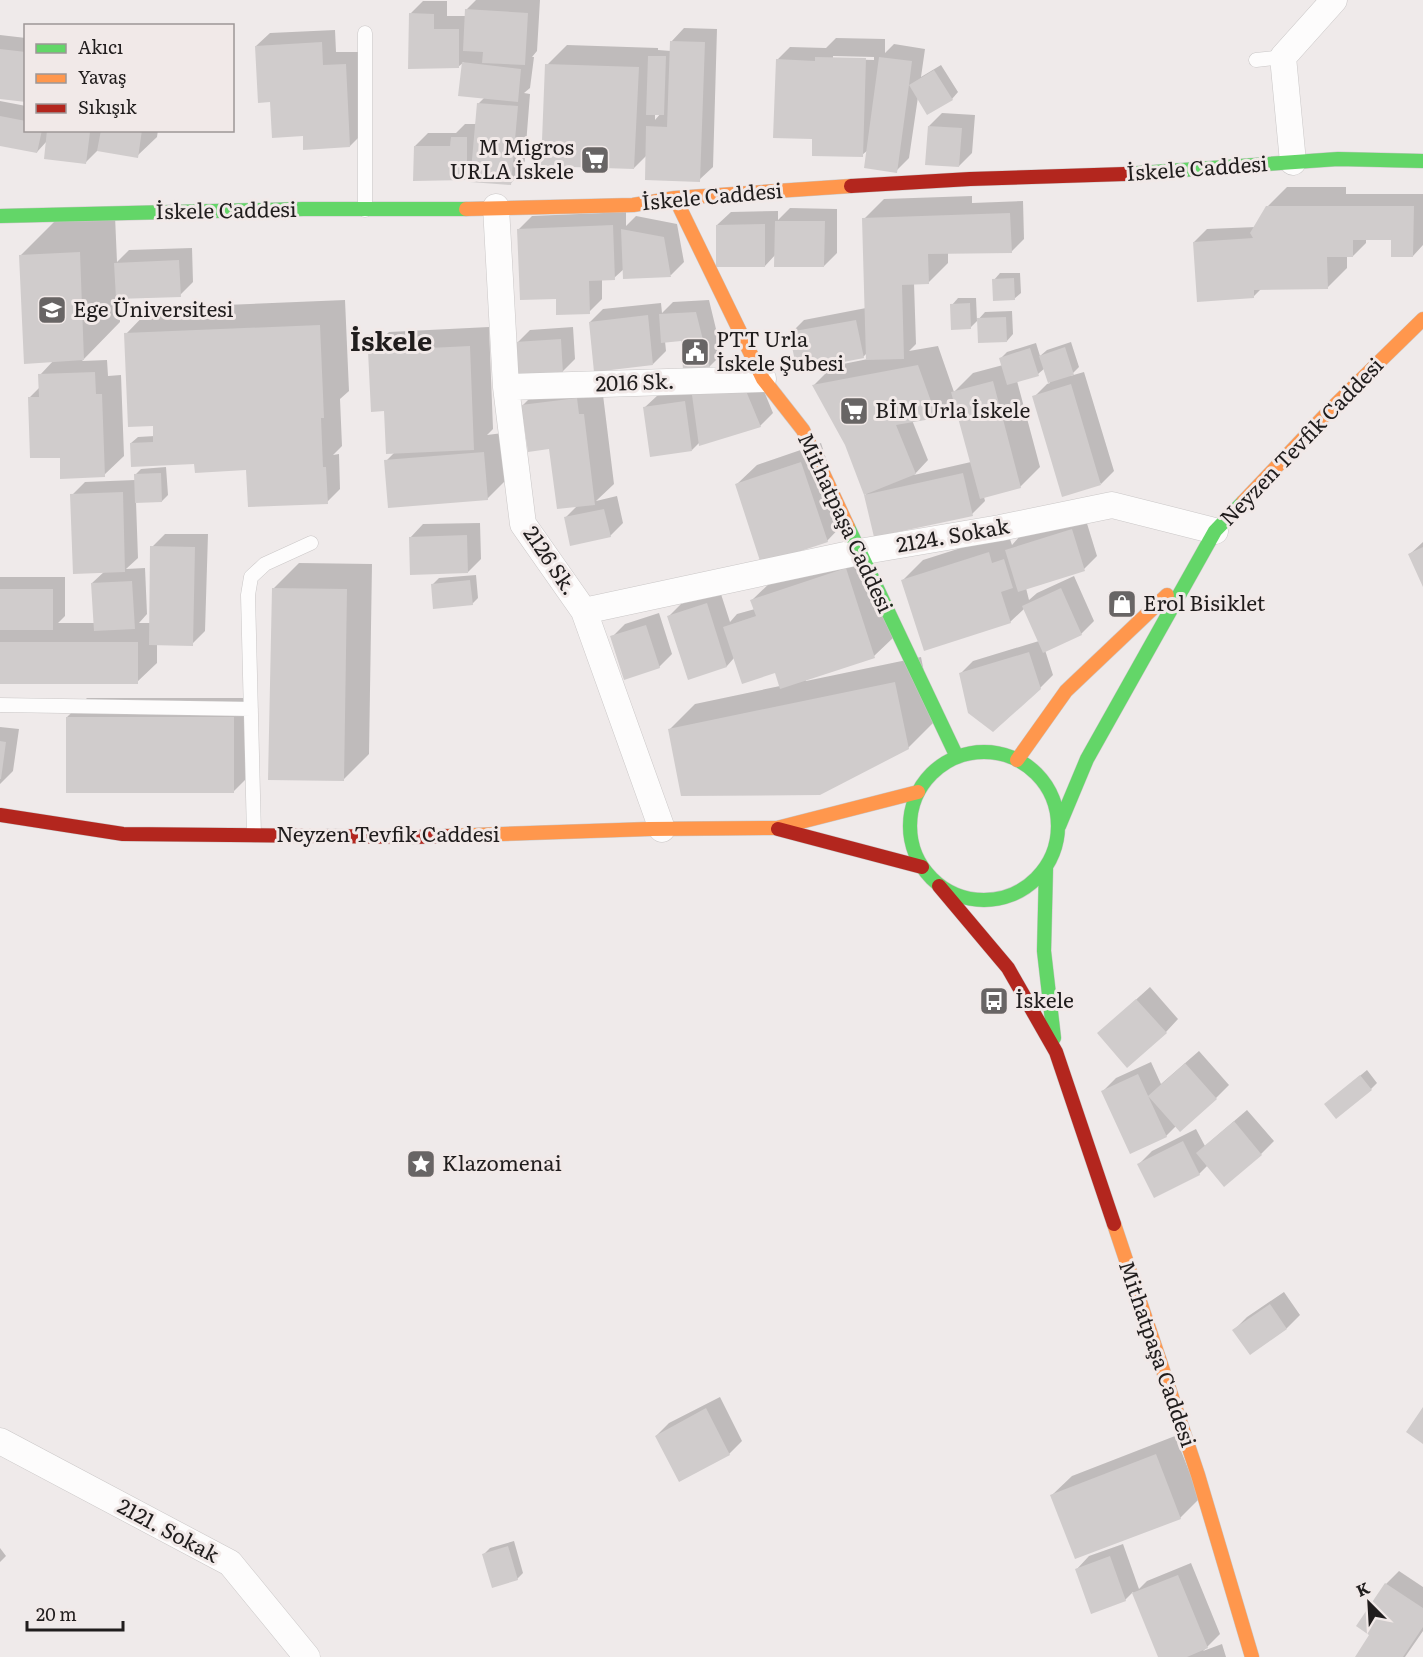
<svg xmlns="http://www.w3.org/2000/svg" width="1423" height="1657" font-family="Literata,serif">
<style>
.shadow{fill:#0003;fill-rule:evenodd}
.building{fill:#d0cccc}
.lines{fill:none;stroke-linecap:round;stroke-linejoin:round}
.lane-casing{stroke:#cac7c7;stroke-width:15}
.street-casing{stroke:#cac7c7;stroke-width:27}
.fast-casing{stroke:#cac7c7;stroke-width:15}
.slow-casing{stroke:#cac7c7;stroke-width:15}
.jam-casing{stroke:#cac7c7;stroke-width:15}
.lane{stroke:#fdfcfc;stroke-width:14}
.street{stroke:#fdfcfc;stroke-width:26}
.fast{stroke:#63d668;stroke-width:14}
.slow{stroke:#ff974d;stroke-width:14}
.jam{stroke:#b3261e;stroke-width:14}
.labels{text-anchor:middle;stroke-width:6;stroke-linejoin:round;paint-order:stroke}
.poi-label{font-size:21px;fill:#201d1d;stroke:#f1e9e8;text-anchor:start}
.street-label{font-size:21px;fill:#201d1d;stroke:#f1e9e8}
.district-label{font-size:27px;font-weight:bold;fill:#201d1d;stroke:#f1e9e8}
</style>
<rect width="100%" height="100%" fill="#efeaea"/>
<path class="shadow" d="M476,0H540L537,51L532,57H534L530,88L524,93L530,94L524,170L511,183L473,173L466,179L415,146L428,133H456L465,124H476L478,104L485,97L460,95L464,62L458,67L410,14L423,1H447V16H466V10Z
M684,28L717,29L713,167L699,180L647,155L634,168L547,65L567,45L658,48V50L671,51V42ZM655,113H661L655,120Z
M335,30L336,52H359L363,133L350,146L304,135L272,101L256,46L270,33Z
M0,35L26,38V101L0,98Z
M836,38L885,39V53L894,44L925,49L921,77L941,65L958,92L952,99L918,97L909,158L896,171L868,150L862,155L814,135L777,60L790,47L826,48ZM833,56L874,57V60L833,59Z
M0,101L26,106V130H158L157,137L137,156L99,149L86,162L47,141L37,152L0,144Z
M942,113L975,115L972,153L959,166L929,126Z
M1287,187H1346V194H1423V245L1413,256L1392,239H1366V243L1353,256H1347V268L1327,288L1261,289L1254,296L1194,242L1207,229L1256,227L1267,207Z
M972,196V203L1023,201L1024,239L1011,252H948V263L928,283H914L916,344L909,351L938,346L954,392L973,373L1003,365L1001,358L1007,352L1036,343L1040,356L1047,350L1071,342L1079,367L1070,376L1084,372L1114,471L1101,484L1034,397L1047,384L1050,383L1045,368L1038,374L1017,381L1040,467L1020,487L984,497L985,501L972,514L875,535L866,494L846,444L814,385L833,366L868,359V352L863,357L791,333L804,320L866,308L864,219L884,199ZM955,398L971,462L914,475L928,460L912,420L936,417Z
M790,208L837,209V253L824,266L776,254L765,266L717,225L731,212L778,211V220Z
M626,212V226L636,216L677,224L684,262L671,275L625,268L614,278L602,279V299L589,312L557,297L519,229L532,216Z
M115,216L117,262L129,250L192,248L193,282L180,295L119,298L120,322L82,361L107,360L108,376L121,375L124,456L104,475L61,456L29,398L40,387V375L54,360L20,256L57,219Z
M1000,273H1020L1021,293L1014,299L994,280Z
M958,298H976L977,321L985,312L1012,311L1013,334L1007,341L979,319L970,328L952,305Z
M345,300L349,391L340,399L342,446L333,455L339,454L340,489L327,502L247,469L196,461L131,443L138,437L155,436L154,424L126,334L151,308Z
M709,300L722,354L709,367L682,340L665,341L666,351L653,364L590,322L603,309L661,303L662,313L673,302Z
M489,327L493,429L487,435L503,433L507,479L487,499L386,461L395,452L386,409L370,351L389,332Z
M573,327L575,359L562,372L517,343L530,330Z
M757,374L773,413L760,426L700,442L692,450L644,408L658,395Z
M543,385L603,395L614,484L596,501L617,496L623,523L610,536L565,518L578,505L550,448L523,405Z
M821,443L846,521L827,541L737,484L757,465Z
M166,467L168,495L162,501L136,502L138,558L126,569L145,568L147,614L139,623H151L152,547L165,534H208L205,631L192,644H157V663L137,682L0,683V577H65V616L58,623H95L92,583L105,571L72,495L85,482L135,480V475L141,469Z
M1085,517L1097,556L1084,569L1026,588L1029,600L1037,593L1074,576L1094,621L1081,634L1045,650L1053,675L1040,688L960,674L973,661L1039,641L1025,608L1010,622L903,580L923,560L1008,533L1012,545L1019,537Z
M480,523L481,559L468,572L410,538L423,524Z
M1423,542V583L1410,554Z
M865,550L894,637L874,656L805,679L806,681L921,657L934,722L908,748L669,730L695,704L780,686L776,672L734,658L727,666L688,678L668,617L681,604L720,591L730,622L737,614L755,609L752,600L772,581Z
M299,563L372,564L369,754L343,780L273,589Z
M476,575L478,598L472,604L432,585L439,578Z
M659,613L672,654L659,667L612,637L625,624Z
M87,698H253V772L233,792L67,717Z
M0,727L19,729L13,771L0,784Z
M1150,987L1178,1019L1166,1032L1099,1033Z
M1199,1051L1229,1085L1216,1098L1177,1125L1166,1136L1131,1152L1103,1091L1116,1078L1151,1062L1161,1084Z
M1367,1070L1377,1083L1371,1089L1326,1104Z
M1247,1110L1274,1141L1261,1154L1208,1165L1199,1174L1139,1164L1152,1151L1196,1129L1205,1146Z
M1284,1292L1300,1315L1287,1328L1250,1353L1234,1330L1247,1317Z
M720,1397L742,1441L729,1454L656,1436L669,1423Z
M1175,1436L1200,1498L1180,1518L1052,1495L1072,1476Z
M514,1541L523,1573L517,1579L484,1554L490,1548Z
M1123,1544L1139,1589L1147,1581L1191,1563L1220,1634L1203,1651L1222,1644L1226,1657H1159L1133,1592L1125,1600L1076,1570L1089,1556Z
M0,1548L6,1556L0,1562Z
M1399,1571L1423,1587V1631L1405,1657H1357L1371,1635L1358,1626L1386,1584Z"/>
<path class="building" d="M465,9L528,13L525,65L482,63L483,52L463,51Z
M409,13L434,14V29H459V68L408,69Z
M670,41L705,42L700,182L645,180L646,126L667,127Z
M322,42L323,65L346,64L350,147L303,150V136L272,138L270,102L258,103L255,46Z
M0,49L26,52V102L0,99Z
M648,56H666L664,115H646Z
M815,57L866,58L863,157L812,156V139L773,138L776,59L815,61Z
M879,57L912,61L909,85L934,70L953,100L927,115L909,85L897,173L864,168Z
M462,62L521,69L518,102L458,96Z
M545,64L639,67L634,169L541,166Z
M477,103L518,106L511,185L470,182Z
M0,116L26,121V130H42L37,153L0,146Z
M928,126L962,128L959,167L925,165Z
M47,130L90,132L86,164L44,159Z
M101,130H142L138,158L97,151Z
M451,137H467V180L413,181L414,146H450Z
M1266,206H1414L1413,257H1391V240H1353V257H1327L1328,289L1254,290V298L1197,302L1193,242L1253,238L1250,233Z
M1010,213L1012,253L928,254L929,284L902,285L904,359L866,360L862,218Z
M775,221H825L824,267H774Z
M765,224V267H716V225Z
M613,225L615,280L589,281L590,314L556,315V299L520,300L517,229Z
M621,229L664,237L671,277L623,279Z
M80,252L84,360L24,364L19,255Z
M179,260L181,297L116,299L114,263Z
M1014,278L1015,300L993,301L992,279Z
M970,303L971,329L951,330L950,304Z
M696,312L710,368L683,370L681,341L661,343L659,314Z
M648,315L653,365L594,372L589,322Z
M1006,317L1007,342L978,343L977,318Z
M856,320L864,358L797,371L789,332Z
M320,325L324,418H321L323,467H326L328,504L248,507L246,470L195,473L194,464L131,467L130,443L153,442V426L128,427L124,333Z
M561,339L563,374L518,376L515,342Z
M470,346L474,450L386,454L384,411L371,412L368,351Z
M1065,347L1074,375L1048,383L1039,356Z
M1030,348L1039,376L1007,385L999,358Z
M918,365L937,418L896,425L916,474L864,495L963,473L973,516L874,537L864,495L845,445L812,385Z
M95,372L96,394H102L105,477L60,479V458H30L28,397H39L38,374Z
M993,381L1021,488L980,499L951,392Z
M1071,384L1101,485L1062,497L1032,396Z
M744,386L761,427L699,446L692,395Z
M577,398L579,414H584L595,505L557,509L549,449L528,452L521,405Z
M685,401L692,451L650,457L643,407Z
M484,452L488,500L388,508L384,460Z
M801,462L828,542L761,564L735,484Z
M161,473L162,502L135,503L134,474Z
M123,492L125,572L73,574L70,494Z
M604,509L611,537L570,546L564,517Z
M1072,529L1085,571L1018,592L1005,550Z
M467,535L468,573L410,575L409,537Z
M150,546L195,547L193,646L149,645Z
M1423,547V587L1408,554Z
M989,552L992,563L1004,559L1013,588L1001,592L1011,623L924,651L901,580Z
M846,568L875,658L780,689L775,673L742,684L723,627L756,616L750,600Z
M470,580L473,605L433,609L431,584Z
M132,581L135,629L94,631L91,583Z
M272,588L347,589L344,781L268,780Z
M1061,588L1082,635L1043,653L1022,606Z
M0,589H53V630H0Z
M707,603L727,667L688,680L667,616Z
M646,625L660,668L624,680L610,636Z
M0,642H138V684H0Z
M1029,652L1041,689L993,732L968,713L959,673Z
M895,682L909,749L820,795L681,796L668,729Z
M66,717H234V793H66Z
M0,741L6,742L1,779H0Z
M1136,999L1167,1033L1127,1068L1097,1033Z
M1185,1063L1217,1099L1180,1132L1148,1096Z
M1138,1074L1167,1137L1130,1154L1101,1091Z
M1360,1075L1372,1090L1336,1119L1324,1104Z
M1234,1121L1262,1155L1224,1187L1196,1153Z
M1183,1141L1200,1175L1154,1198L1137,1164Z
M1270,1304L1287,1329L1250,1355L1232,1330Z
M1423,1407V1444L1406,1432Z
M706,1408L730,1455L679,1482L655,1436Z
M1156,1454L1181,1519L1075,1559L1050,1495Z
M508,1546L518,1580L492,1588L482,1554Z
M1110,1556L1126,1601L1091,1614L1075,1569Z
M1178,1575L1208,1648L1187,1657H1158L1132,1593Z
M1385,1583L1423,1608V1627L1403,1657H1355L1369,1635L1356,1626Z"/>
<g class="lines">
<g class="lane-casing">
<path id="lane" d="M1256,60L1283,57
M365,210V33
M0,705L251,709
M254,835L248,595L251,577L265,564L311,543"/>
</g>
<g class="street-casing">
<path id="street" d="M1293,162L1283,57L1334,0
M496,207L506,387L523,524L584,611L662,829
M506,387L763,379
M584,611L859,552L1000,528L1112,505L1215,531
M0,1441L230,1563L307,1657"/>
</g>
<g class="fast-casing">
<path id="fast" d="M1125,174L1338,159L1423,161
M0,216L303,209H466
M848,527L957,757
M910 826a74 74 0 1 1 148 0a74 74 0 1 1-148 0Z
M1059,826L1087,759L1215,531L1243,502
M1046,868L1044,951L1054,1038"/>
</g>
<g class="slow-casing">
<path id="slow" d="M675,198L763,379L803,430L848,527
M466,209L633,205L675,198L851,186
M1243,502L1332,408L1423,319
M1017,760L1066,691L1167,595
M446,836L649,829L777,828L918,792
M1114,1224L1198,1475L1252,1657"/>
</g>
<g class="jam-casing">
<path id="jam" d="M851,186L970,179L1125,174
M0,815L123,834L414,837L446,836
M778,829L922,867
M939,886L1008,968L1056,1052L1114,1224"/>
</g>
<use href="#lane" class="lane"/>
<use href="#street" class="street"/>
<use href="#fast" class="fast"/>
<use href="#slow" class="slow"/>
<use href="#jam" class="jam"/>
</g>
<defs>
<g id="supermarket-square" transform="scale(1.5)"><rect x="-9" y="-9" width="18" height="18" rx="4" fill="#686565" stroke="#f1e9e8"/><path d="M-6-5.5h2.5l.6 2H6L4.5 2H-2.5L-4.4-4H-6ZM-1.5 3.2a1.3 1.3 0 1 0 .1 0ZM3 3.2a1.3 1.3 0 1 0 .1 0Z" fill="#fff"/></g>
<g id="university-square" transform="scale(1.5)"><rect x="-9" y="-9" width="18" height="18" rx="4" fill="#686565" stroke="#f1e9e8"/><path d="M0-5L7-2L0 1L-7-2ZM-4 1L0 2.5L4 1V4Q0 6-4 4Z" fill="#fff"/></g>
<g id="civic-square" transform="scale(1.5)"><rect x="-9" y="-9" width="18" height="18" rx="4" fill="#686565" stroke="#f1e9e8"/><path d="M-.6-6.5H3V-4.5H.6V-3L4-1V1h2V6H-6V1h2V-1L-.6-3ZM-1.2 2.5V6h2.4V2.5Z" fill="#fff"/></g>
<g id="shop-square" transform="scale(1.5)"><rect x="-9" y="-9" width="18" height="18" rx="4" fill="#686565" stroke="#f1e9e8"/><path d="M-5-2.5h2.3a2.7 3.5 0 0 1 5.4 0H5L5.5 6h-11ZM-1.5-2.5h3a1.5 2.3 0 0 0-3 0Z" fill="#fff"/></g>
<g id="bus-square" transform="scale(1.5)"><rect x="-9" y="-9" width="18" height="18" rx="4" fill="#686565" stroke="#f1e9e8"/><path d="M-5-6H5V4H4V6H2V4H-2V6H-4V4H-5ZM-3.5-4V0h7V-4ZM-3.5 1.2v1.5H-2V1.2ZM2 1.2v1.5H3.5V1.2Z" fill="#fff"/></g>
<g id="sight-square" transform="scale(1.5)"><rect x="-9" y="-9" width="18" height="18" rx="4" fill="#686565" stroke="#f1e9e8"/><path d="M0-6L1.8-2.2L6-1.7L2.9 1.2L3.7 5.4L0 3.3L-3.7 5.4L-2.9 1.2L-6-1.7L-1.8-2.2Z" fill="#fff"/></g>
</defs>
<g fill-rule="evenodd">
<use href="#supermarket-square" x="595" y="160"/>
<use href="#university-square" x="52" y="310"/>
<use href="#civic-square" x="695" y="352"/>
<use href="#supermarket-square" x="854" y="411"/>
<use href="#shop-square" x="1122" y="604"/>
<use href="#bus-square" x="994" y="1001"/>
<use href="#sight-square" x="421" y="1164"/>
</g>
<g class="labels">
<g class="poi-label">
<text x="574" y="155" text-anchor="end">M Migros<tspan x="574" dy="24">URLA İskele</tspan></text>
<text x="73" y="317">Ege Üniversitesi</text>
<text x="716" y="347">PTT Urla<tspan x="716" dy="24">İskele Şubesi</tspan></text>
<text x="875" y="418">BİM Urla İskele</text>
<text x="1143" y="611">Erol Bisiklet</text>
<text x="1015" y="1008">İskele</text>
<text x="442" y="1171">Klazomenai</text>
</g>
<g class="street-label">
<text transform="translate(1197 169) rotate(-4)" y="7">İskele Caddesi</text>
<text transform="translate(712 197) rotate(-5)" y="7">İskele Caddesi</text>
<text transform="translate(226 211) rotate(-1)" y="7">İskele Caddesi</text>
<text transform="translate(635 383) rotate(-2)" y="7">2016 Sk.</text>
<text transform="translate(1302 442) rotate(-46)" y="7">Neyzen Tevfik Caddesi</text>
<text transform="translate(845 523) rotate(65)" y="7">Mithatpaşa Caddesi</text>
<text transform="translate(953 536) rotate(-10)" y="7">2124. Sokak</text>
<text transform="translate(550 561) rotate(56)" y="7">2126 Sk.</text>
<text x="388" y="842">Neyzen Tevfik Caddesi</text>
<text transform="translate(1157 1354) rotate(71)" y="7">Mithatpaşa Caddesi</text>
<text transform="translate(168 1531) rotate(28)" y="7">2121. Sokak</text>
</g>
<g class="district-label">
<text x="391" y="351">İskele</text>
</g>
</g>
<rect x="24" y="24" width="210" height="108" fill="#f1e9e8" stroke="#9d9797" stroke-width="1.5"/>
<rect x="36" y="44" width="30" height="9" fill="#63d668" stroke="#9d9797" stroke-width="1.5"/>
<text x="78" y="54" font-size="18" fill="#201d1d">Akıcı</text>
<rect x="36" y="74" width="30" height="9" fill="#ff974d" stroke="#9d9797" stroke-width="1.5"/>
<text x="78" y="84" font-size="18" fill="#201d1d">Yavaş</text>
<rect x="36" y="104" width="30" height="9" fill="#b3261e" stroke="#9d9797" stroke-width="1.5"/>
<text x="78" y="114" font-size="18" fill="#201d1d">Sıkışık</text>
<g transform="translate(1369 1603) rotate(336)" stroke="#f1e9e8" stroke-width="4.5" paint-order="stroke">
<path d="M0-4.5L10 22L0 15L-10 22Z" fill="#201d1d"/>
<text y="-9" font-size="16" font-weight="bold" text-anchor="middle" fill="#201d1d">K</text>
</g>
<path d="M27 1621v9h96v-9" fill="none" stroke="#201d1d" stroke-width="3"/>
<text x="36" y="1621" font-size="18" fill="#201d1d" stroke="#f1e9e8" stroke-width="4.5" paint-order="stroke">20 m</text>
</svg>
